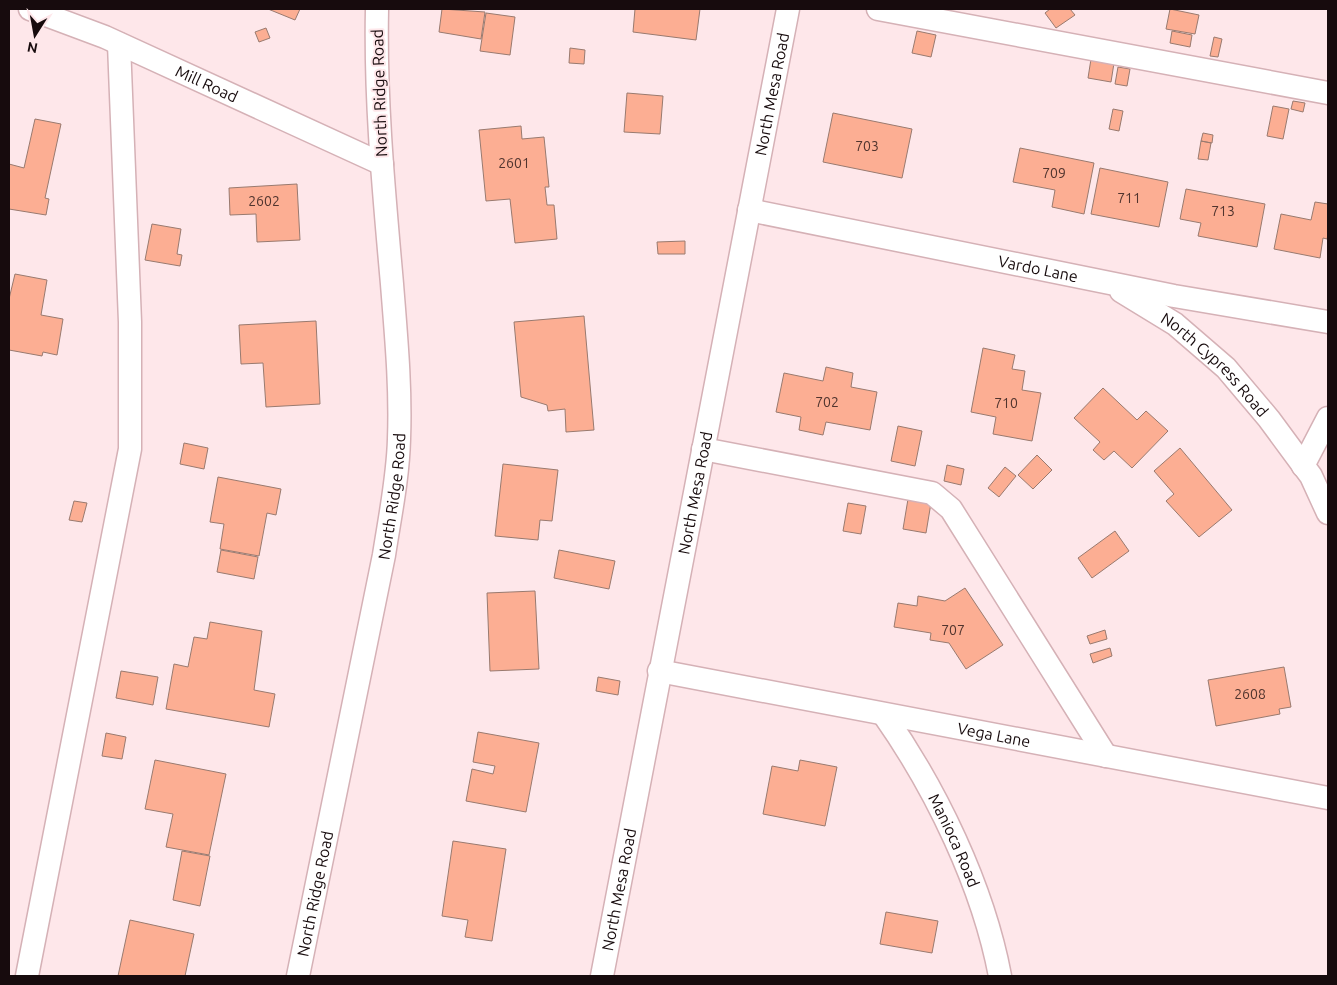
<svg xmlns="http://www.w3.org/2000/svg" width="1337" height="985" font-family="Ubuntu,sans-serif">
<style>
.building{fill:#fcae93;stroke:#997a6f}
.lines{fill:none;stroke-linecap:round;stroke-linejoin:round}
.minor-casing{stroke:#d5b1b6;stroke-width:25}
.minor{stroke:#fff;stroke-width:22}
.labels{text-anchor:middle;stroke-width:4;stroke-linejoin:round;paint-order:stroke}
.number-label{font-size:14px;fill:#50342e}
.street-label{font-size:16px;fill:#170b0d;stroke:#fee7ea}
</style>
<rect width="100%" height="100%" fill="#fee7ea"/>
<path class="building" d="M268,9H300L295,20Z
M442,9L485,12L481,39L439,32Z
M635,9H700L696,40L633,32Z
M1050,9H1070L1075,15L1056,28L1045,13Z
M1170,9L1199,15L1195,34L1166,29Z
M486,13L515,17L510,55L480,51Z
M266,28L270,38L259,42L255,32Z
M917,31L936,35L931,57L912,53Z
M1172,31L1192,35L1190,47L1170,43Z
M1214,37L1222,39L1218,57L1210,56Z
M570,48L585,50L584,64L569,63Z
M1091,59L1114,63L1111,82L1088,78Z
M1118,67L1130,69L1127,86L1115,84Z
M627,93L663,96L660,134L624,132Z
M1293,101L1305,103L1303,112L1291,109Z
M1273,106L1289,109L1283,139L1267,136Z
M1113,109L1123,111L1119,131L1109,129Z
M833,113L912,129L902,178L823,162Z
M35,119L61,124L45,198L49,199L46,215L9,209V164L24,168Z
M521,126L522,139L544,137L549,187H545L547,205H554L557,239L515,243L510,199L486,201L479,130Z
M1203,133L1213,135L1212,143L1201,141Z
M1201,141L1211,143L1208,160L1198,159Z
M1020,148L1094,163L1084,214L1052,207L1055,190L1013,182Z
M1100,168L1168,182L1159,227L1091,214Z
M297,184L300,240L257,242L256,214L230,215L229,188Z
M1186,189L1265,204L1257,247L1198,236L1201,223L1180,219Z
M1315,202L1328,204V235L1327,239L1323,238L1320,258L1274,249L1281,214L1311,220Z
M152,224L181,229L177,254L182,255L180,266L145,260Z
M685,241V254H658L657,242Z
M15,274L47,280L41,315L63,319L57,355L43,352L42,356L9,350V299Z
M584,316L594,430L566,432L565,409L548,411L547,405L521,397L514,322Z
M316,321L320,404L266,407L263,363L241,364L239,325Z
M983,348L1015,355L1012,369L1025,371L1022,390L1041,393L1032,441L993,434L996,417L971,412Z
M826,367L853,373L851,387L877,392L870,430L826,422L823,435L799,430L801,417L776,412L784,373L823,381Z
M1103,388L1137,420L1146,411L1168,431L1132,468L1114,451L1104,460L1093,450L1100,442L1074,418Z
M898,426L922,431L915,466L891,461Z
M184,443L208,448L204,469L180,464Z
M1180,448L1232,510L1199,537L1166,501L1174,494L1154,471Z
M1037,455L1052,470L1033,489L1018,475Z
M503,464L558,470L552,521L540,520L538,540L495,536Z
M947,465L964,469L961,485L944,481Z
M1005,467L1016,476L999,497L988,488Z
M218,477L281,489L276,515L267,513L259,556L220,549L224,524L210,522Z
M908,499L931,503L926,533L903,529Z
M74,501L87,503L82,522L69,520Z
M848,503L866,506L861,534L843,531Z
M1115,531L1129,551L1092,578L1078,558Z
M221,550L258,557L254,579L217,572Z
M559,550L615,561L609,589L554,578Z
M965,588L1003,645L966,669L949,643L930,640L931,633L894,627L898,603L917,606L918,596L945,601Z
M535,591L539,669L490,671L487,593Z
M210,622L262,631L254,690L275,694L269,727L166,709L174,664L188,667L194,637L207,639Z
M1105,630L1107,639L1090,644L1087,636Z
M1110,648L1112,656L1093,663L1090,654Z
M1284,667L1291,707L1279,709L1280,714L1216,726L1208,680Z
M121,671L158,677L153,705L116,698Z
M598,677L620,681L618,695L596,691Z
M478,732L539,743L526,812L466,801L472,769L493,774L495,766L473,762Z
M106,733L126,737L122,759L102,756Z
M155,760L226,774L209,855L166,847L173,814L145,809Z
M800,760L837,767L825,826L763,814L772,766L798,771Z
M453,841L506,849L492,941L465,937L468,920L442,916Z
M182,851L210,856L200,906L173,900Z
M886,912L938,921L932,953L880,944Z
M130,920L194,934L185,976H118Z"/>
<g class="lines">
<g class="minor-casing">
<g id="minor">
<path id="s1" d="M30,9L105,37L382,164"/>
<path d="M878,9L1328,93"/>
<path id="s2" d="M749,210L1174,296L1328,322"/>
<path id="s3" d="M1121,291L1175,324L1226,368L1269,419L1311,476L1328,513"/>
<path d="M703,449L932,493L951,509L1106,756"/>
<path d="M1303,466L1328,418"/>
<path id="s4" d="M659,671L1328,798"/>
<path id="s5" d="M884,715C936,789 983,886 1000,976"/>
<path d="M27,976L130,449V322L119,44"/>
<path id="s6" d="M298,976L384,555C390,516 398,478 399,439C401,387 396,335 392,284C384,193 375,101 377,9"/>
<path id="s7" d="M602,976L788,9"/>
</g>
</g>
<use href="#minor" class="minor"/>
</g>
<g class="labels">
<g class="number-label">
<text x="867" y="151">703</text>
<text x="514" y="168">2601</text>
<text x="1054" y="178">709</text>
<text x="1129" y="203">711</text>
<text x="264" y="206">2602</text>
<text x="1223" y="216">713</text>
<text x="827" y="407">702</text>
<text x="1006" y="408">710</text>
<text x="953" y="635">707</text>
<text x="1250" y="699">2608</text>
</g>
<g class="street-label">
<text dy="6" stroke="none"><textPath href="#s1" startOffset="192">Mill Road</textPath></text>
<text transform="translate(379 93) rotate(-92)" y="6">North Ridge Road</text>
<text dy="6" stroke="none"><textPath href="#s7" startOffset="898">North Mesa Road</textPath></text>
<text dy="6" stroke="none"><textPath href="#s2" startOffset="295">Vardo Lane</textPath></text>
<text dy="6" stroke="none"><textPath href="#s3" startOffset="120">North Cypress Road</textPath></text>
<text dy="6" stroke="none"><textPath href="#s7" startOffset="492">North Mesa Road</textPath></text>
<text dy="6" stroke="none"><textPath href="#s6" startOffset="489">North Ridge Road</textPath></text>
<text dy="6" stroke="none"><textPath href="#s4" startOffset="341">Vega Lane</textPath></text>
<text dy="6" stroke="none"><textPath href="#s5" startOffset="144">Manioca Road</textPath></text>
<text dy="6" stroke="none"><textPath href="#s7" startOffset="88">North Mesa Road</textPath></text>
<text dy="6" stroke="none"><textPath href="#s6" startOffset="84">North Ridge Road</textPath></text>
</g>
</g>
<rect width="1337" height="985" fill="none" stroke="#170b0d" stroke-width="20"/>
<g transform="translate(35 35) rotate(191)" stroke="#fee7ea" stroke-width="4" paint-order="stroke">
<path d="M0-4L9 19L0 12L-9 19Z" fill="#170b0d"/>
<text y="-8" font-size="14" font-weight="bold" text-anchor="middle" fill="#170b0d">N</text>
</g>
</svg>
